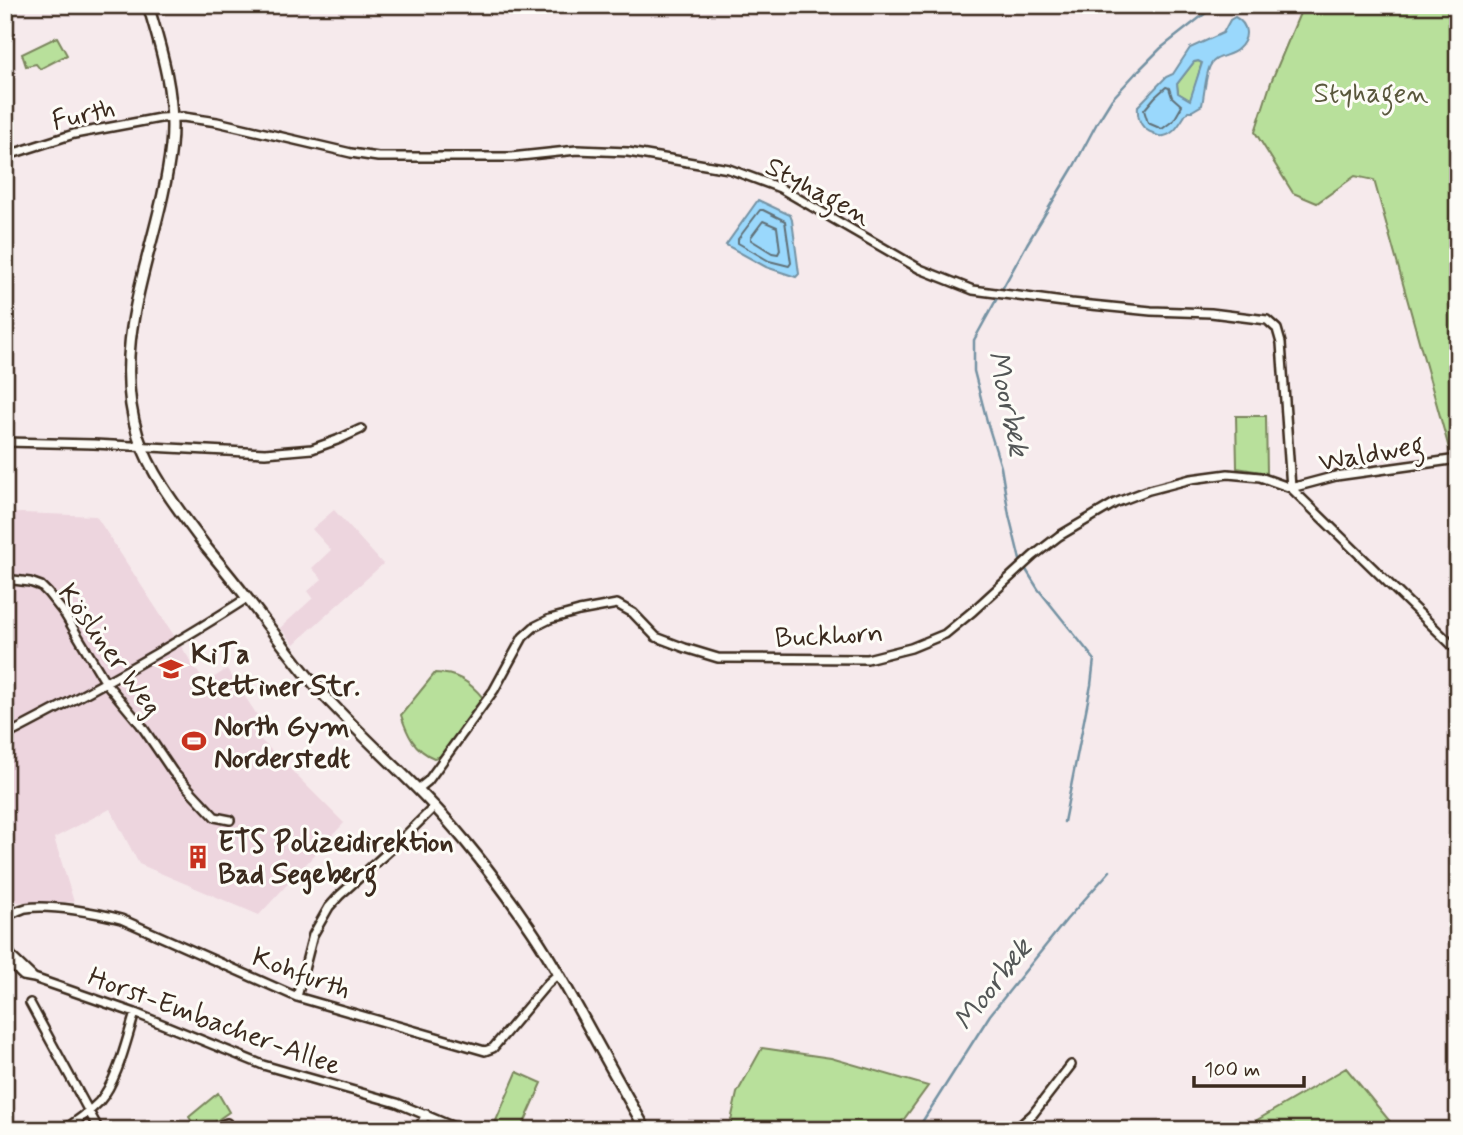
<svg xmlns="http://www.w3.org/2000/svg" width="1463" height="1135" font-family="Mynerve,sans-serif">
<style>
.built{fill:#edd5de}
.green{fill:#b8e09b;stroke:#7a855c;stroke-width:2}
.water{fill:#9ad8fc;stroke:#7492a3;stroke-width:2;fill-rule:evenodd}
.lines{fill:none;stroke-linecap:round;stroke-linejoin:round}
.shore{stroke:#617077;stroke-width:2}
.stream{stroke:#7492a3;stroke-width:2.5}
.minor-casing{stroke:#3b2a1e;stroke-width:12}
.major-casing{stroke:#3b2a1e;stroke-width:14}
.minor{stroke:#fdfcf7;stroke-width:7}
.major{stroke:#fdfcf7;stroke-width:9}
.labels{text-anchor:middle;stroke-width:6;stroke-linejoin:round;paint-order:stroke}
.park-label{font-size:28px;fill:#5a583d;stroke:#fdfcf7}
.street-label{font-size:28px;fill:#3b2a1e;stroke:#fdfcf7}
.poi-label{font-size:28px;font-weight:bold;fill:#3b2a1e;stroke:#fdfcf7;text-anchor:start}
.water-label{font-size:30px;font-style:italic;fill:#535656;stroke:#fdfcf7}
</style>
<rect width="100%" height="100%" fill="#f6eaec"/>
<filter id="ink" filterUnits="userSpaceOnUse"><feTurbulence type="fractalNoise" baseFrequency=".0143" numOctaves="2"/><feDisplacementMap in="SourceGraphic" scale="14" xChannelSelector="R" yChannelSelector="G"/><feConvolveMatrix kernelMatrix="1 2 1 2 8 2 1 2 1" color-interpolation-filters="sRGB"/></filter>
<g filter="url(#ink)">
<path class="built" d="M334,510L383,564L294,644L280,628L313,598L308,591L322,579L312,568L331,550L312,529Z
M22,513L96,516L205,683L227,669L257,715L245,724L344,823L259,915L139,864L110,809L54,838L74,902H18L5,900V514Z"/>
<path class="green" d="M1329,5H1458V452H1450L1374,180L1355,176L1317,203L1293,193L1255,132L1271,82L1300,13L1330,11Z
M57,37L67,55L40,69L36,64L26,66L22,54Z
M1198,61L1202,62L1191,101L1178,93L1177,84L1194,62Z
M1236,416H1266L1267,473L1237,468Z
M435,673C456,673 469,681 483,698L442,756L434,758C414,750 407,734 401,715Z
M762,1048L831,1058L928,1086L902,1122L900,1130L848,1128L845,1130H729L737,1093Z
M1346,1068L1397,1130H1240Z
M517,1072L542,1083L521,1130H492Z
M218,1093L229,1112L203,1130H197L189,1117Z"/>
<path class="water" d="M1235,17C1248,24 1250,38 1238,49C1230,57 1215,55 1210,66C1206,73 1204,96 1202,105L1192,111H1188C1182,119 1176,134 1164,136C1161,137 1156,135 1153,133C1141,129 1137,119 1138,106L1166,77L1173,74L1190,48L1223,33L1230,20ZM1198,61L1202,63L1190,100L1178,93L1177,84L1194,62Z
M758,200L790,215L792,220L799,274L796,277L766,267L726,245Z"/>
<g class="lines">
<path class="shore" d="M1166,87L1169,88L1172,97L1182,106L1174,120L1162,129L1148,123L1144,110L1155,97Z
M760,210H763L785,221L791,263L789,266L769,261L738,243V239Z
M763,221L777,227L780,250L778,254L772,253L751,240V237Z"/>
<path class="stream" d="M1064,822L1091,685L1094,659L1038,589L1020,560L1009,515L1001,467L988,425L974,371V340L1027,244L1074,166L1097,123L1112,99L1135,74L1161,48L1216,5
M917,1130L990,1015L1067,919L1110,871"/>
<g class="minor-casing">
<path id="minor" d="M5,156L74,134L160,118L183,117L217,122L351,153L378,157H511L577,150L628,152L729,169L780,188L920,269L973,290L1071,303L1151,311L1211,313L1267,320L1277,329L1281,343L1291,488
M5,442L94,444L265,453L312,449L337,440L361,429
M1291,488L1336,476L1458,459
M5,579L30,582L41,586L48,593L64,613L106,683L141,725L173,772L215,817L230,820
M5,736C88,693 169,649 247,598
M418,789L428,781L494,690L523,637L534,627L550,619L579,611L617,604L633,613L656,637L685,648L718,658L867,659L911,648L945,634L973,611L1033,556L1059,536L1115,503L1149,490L1191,479L1228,474L1260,477L1291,488L1458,651
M5,916C12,914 19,910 26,908C50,904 98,913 121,919L297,997L485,1051L493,1048L547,984L558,974
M5,917V928
M5,946L13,958L33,977
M5,959L23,976L34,978L135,1013L263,1065L397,1103L461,1130
M297,997L313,935L329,907L340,895L399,842L435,806
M30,1003L99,1130
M63,1130C76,1122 88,1113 99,1102C118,1080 126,1041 135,1013
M218,1130L221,1125L227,1123L234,1130
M418,1130L426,1114
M1015,1130L1033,1114L1071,1065"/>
</g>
<g class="major-casing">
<path id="major" d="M148,5C162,51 176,98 171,146C161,243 107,337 138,436C151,476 181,513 206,547C220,564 234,581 247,598C271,629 294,661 320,691C367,743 421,787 465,841C489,870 511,900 532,931C549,956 564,983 579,1010C601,1050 623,1090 646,1130"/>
</g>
<use href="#minor" class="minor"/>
<use href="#major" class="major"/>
</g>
</g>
<defs>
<g id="school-bare" transform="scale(1.89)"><path d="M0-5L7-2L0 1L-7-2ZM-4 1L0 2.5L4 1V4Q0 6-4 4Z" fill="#c8321e" stroke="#fdfcf7" stroke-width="2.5" paint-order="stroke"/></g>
<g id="stadium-bare" transform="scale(1.89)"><path d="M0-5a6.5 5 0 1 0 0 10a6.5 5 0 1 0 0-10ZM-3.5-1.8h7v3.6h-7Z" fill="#c8321e" stroke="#fdfcf7" stroke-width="2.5" paint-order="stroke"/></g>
<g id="building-bare" transform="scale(1.89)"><path d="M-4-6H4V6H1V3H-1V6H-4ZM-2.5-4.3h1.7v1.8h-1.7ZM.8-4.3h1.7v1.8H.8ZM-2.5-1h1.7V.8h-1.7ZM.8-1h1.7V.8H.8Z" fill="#c8321e" stroke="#fdfcf7" stroke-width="2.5" paint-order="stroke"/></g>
</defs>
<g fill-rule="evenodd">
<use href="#school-bare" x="171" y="669"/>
<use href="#stadium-bare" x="194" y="741"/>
<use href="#building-bare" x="198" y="857"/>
</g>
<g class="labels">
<g class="park-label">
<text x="1371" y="102">Styhagen</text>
</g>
<g class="street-label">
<text transform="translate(83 113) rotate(-13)" y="10">Furth</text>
<text transform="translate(819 190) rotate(28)" y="10">Styhagen</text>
<text transform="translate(1371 452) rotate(-10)" y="10">Waldweg</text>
<text transform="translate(829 634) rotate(-3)" y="10">Buckhorn</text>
<text transform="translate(111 649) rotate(54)" y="10">Kösliner Weg</text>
<text transform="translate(302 972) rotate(20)" y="10">Kohfurth</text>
<text transform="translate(215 1020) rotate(20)" y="10">Horst-Embacher-Allee</text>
</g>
<g class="poi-label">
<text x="191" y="663">KiTa<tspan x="191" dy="32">Stettiner Str.</tspan></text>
<text x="214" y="735">North Gym<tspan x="214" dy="32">Norderstedt</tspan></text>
<text x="218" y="851">ETS Polizeidirektion<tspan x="218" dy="32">Bad Segeberg</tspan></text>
</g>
<g class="water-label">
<text transform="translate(1009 403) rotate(78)" y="10">Moorbek</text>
<text transform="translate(992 984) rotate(-52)" y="10">Moorbek</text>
</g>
</g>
<rect width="1463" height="1135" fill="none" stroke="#fdfcf7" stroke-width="28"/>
<rect x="14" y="14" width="1435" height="1107" fill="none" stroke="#3b2a1e" stroke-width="2.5" filter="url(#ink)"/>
<path d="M1194 1076v10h110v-10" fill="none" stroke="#3b2a1e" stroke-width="3.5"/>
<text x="1204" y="1076" font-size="21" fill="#3b2a1e" stroke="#fdfcf7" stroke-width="5" paint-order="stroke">100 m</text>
</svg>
